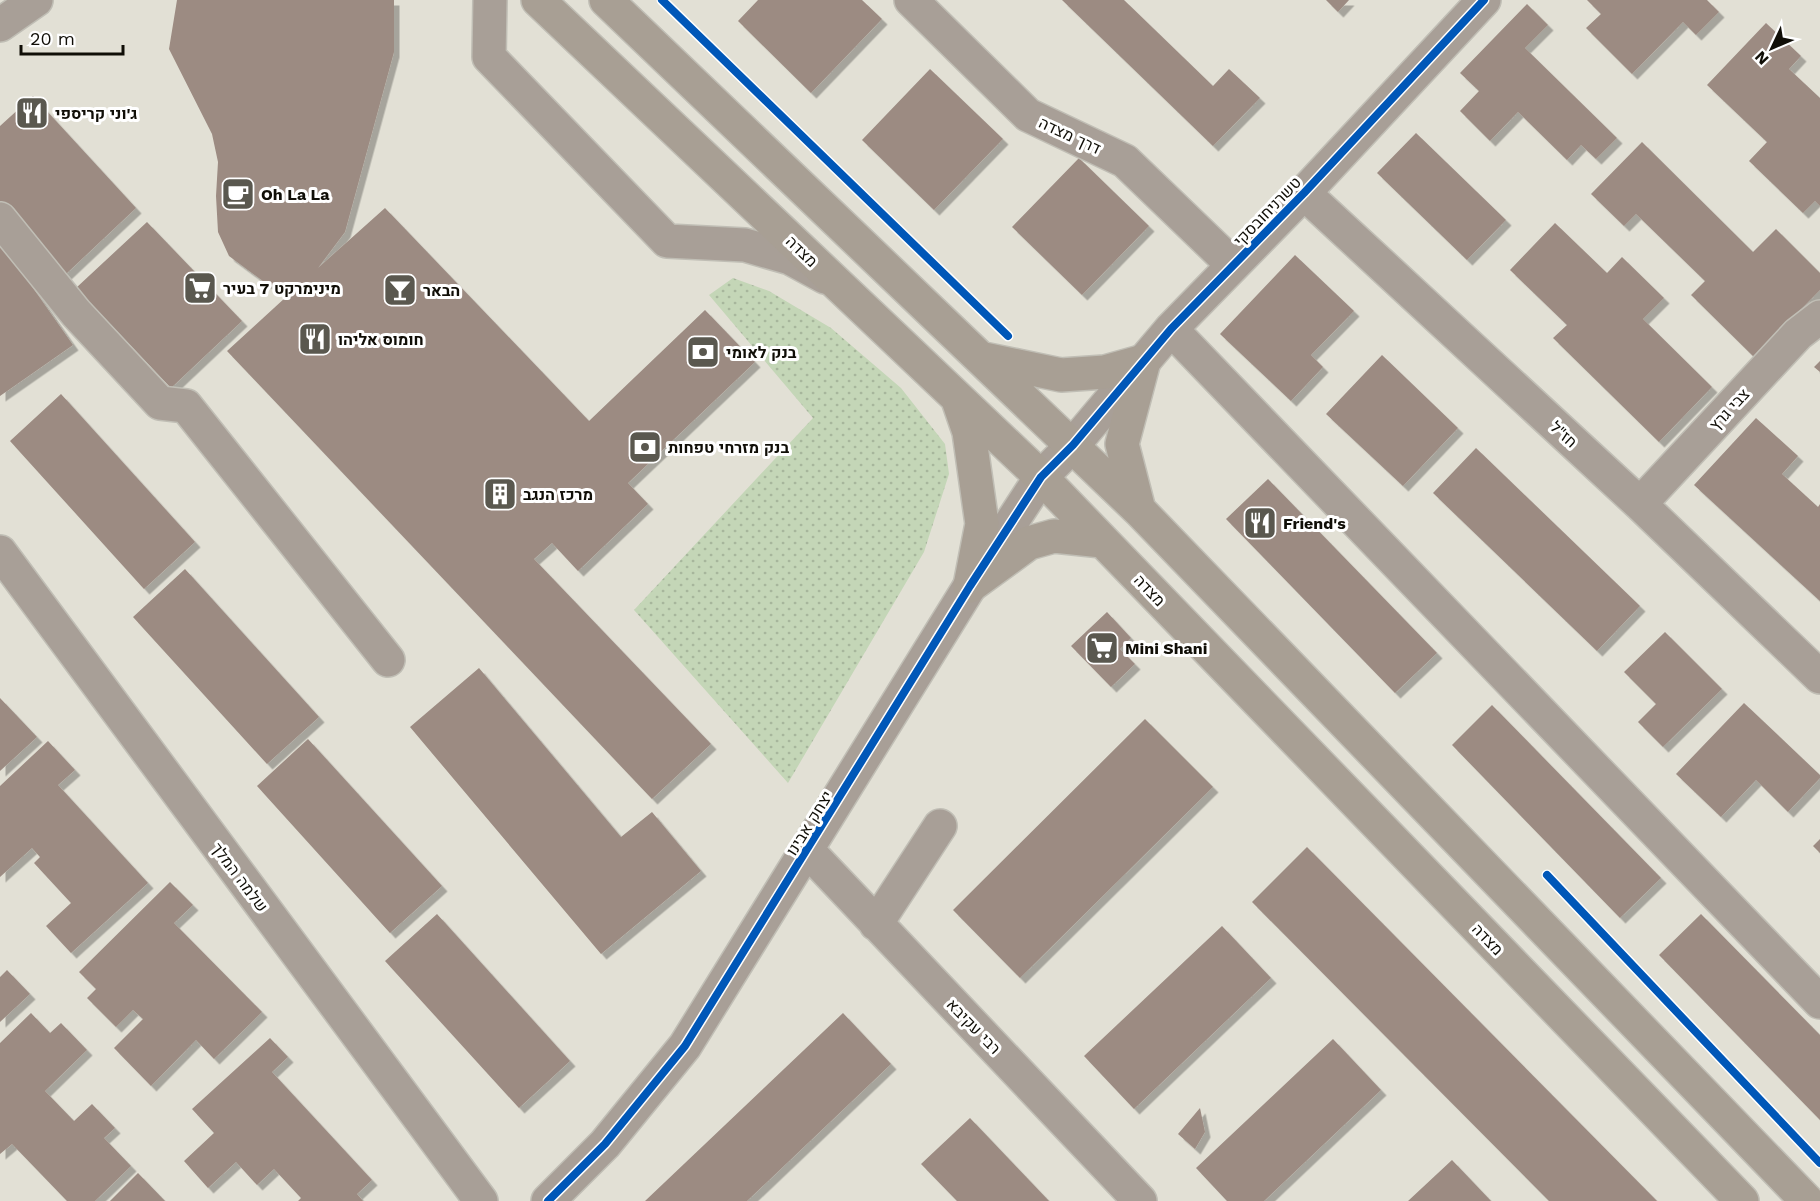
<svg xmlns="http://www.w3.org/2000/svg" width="1820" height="1201" font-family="'Work Sans',Heebo,sans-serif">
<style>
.park{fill:url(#park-dots)}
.building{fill:#9c8b82;filter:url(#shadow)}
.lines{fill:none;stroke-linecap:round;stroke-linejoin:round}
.minor-casing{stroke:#c0beb5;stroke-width:36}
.major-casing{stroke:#c0beb5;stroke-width:36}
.minor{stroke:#a89f97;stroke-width:33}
.major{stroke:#a89f94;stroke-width:33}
.cycleway-casing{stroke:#fff;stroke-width:11}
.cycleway{stroke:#0057b8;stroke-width:8}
.labels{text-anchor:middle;stroke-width:6;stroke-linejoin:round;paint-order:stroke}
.poi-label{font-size:16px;font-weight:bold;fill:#100e07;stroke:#fff;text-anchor:start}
.street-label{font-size:16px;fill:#100e07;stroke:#fff}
</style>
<defs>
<pattern id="park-dots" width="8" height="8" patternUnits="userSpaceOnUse" patternTransform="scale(1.5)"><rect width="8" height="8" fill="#c4d6b7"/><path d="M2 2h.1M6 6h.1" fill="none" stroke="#a7b69c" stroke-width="1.8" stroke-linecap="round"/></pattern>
<filter id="shadow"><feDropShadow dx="5.5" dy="5.5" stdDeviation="0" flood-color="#0004"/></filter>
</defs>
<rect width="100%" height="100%" fill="#e2e0d5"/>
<path class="park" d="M733,278L769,291L831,328L901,388L945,444L949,474L924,552L788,783L634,610L813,418L709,295Z"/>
<path class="building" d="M177,0H394V52L345,232L318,268L385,208L589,421L705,310L755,362L628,483L648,504L578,571L552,543L534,559L711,744L652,799L227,351L298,286L283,288L267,284L229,256L218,232L216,196L218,162L212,134L169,49Z
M758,0H862L882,19L811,93L738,21Z
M1062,0H1124L1213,86L1229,69L1260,98L1213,146Z
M1326,0H1349L1338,12Z
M1587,0H1707L1719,12L1696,35L1683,22L1632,74L1586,28L1601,14Z
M1527,4L1548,25L1525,48L1617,138L1596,159L1581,145L1567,160L1518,112L1490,141L1460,111L1479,91L1460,73Z
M1766,23L1801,56L1789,69L1820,98V206L1815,201L1803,213L1749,161L1767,142L1707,85Z
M930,69L1003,139L934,210L862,140Z
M33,96L136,208L66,274L0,203V126Z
M1416,133L1506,220L1467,260L1377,173Z
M1642,142L1753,252L1776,229L1820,273V290L1754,357L1691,295L1705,281L1636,214L1624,226L1591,194Z
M1079,158L1149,226L1082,295L1012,227Z
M147,222L242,321L171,388L76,288Z
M1555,223L1607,273L1622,257L1664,298L1643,319L1712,387L1659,442L1553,338L1567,325L1510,270Z
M0,241L73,345L0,396Z
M1295,255L1354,311L1311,355L1323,367L1291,401L1220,334Z
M1382,355L1458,428L1403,486L1326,414Z
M1820,361V372L1814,367Z
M61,394L195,542L144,589L10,441Z
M1756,418L1798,456L1782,474L1818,507L1820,504V601L1694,485Z
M1476,448L1640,606L1597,651L1433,493Z
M1268,479L1437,653L1395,693L1226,519Z
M185,569L319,717L267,764L133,617Z
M1107,612L1131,638L1120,649L1135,664L1111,687L1071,646Z
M1665,632L1722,689L1663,747L1638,722L1656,704L1624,672Z
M479,668L621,837L652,812L701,871L601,954L410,727Z
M0,698L37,737L0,771Z
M1744,703L1820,775V778L1788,812L1756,780L1721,817L1676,774Z
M1492,705L1661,878L1620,918L1452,745Z
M1145,719L1213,787L1020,978L953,910Z
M308,739L442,886L390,933L257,786Z
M48,741L75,770L58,785L148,883L71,953L46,926L71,903L34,863L40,857L32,848L0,877V786Z
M1820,839V853L1813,846Z
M1307,847L1657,1201H1549L1252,902Z
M170,882L193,905L174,923L262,1012L214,1059L196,1040L151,1086L114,1048L143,1019L133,1010L116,1027L87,998L96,989L79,972Z
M437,914L570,1061L519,1108L385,961Z
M1701,914L1820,1035V1120L1659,955Z
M1222,926L1271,978L1134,1109L1084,1056Z
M7,970L30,994L0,1022V977Z
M31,1013L50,1033L61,1023L87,1050L45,1091L74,1121L92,1104L115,1128L104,1138L131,1166L95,1201H67L12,1144L0,1154V1043Z
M843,1013L891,1064L747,1201H645Z
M270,1038L288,1057L272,1072L372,1180L357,1194L363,1201H298L301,1198L274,1169L257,1185L236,1162L208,1188L184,1161L214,1133L192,1109Z
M1333,1039L1381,1090L1264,1201H1227L1196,1168Z
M1200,1108L1205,1132L1195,1149L1178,1134Z
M970,1118L1049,1201H957L921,1164Z
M1452,1160L1491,1201H1408Z
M138,1173L165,1201H110Z"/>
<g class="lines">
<g class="minor-casing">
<path id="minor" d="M490,0L489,57L667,241L745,245L790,258L825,277
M911,0L1028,115L1125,161L1233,265
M0,25L36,0
M1304,193L1640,504L1820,677
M0,219L76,313L160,403L186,406L388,660
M1171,329L1820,1002
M1640,504L1798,334L1820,317
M0,552L481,1201
M808,851L1140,1201
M876,924L940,826
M548,1201L605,1144L685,1046L970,586L1041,477L1073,445L1171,329L1304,193L1484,0"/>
</g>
<g class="major-casing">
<path id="major" d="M538,0L1041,477L1742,1201
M606,0L1140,511L1807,1201
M984,359L1061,375L1105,372L1144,361
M958,400L969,432L982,524L970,586
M1139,510L1122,444L1144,361
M970,586L1029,543L1054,536L1102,541"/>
</g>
<use href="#minor" class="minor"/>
<use href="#major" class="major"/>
<g class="cycleway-casing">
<path id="cycleway" d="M662,0L1008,336
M1547,875L1820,1163
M548,1201L605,1144L685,1046L970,586L1041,477L1073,445L1171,329L1304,193L1484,0"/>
</g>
<use href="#cycleway" class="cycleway"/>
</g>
<defs>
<g id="restaurant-square" transform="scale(1.725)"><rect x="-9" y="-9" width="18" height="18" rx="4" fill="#5a584f" stroke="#fff"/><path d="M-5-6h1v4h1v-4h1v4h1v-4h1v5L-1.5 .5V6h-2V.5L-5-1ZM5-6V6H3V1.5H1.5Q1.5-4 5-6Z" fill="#fff"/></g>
<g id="cafe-square" transform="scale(1.725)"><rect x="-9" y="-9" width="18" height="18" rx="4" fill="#5a584f" stroke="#fff"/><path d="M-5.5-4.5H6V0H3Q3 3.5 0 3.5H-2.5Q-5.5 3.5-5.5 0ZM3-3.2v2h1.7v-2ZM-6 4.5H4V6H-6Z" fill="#fff"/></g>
<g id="supermarket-square" transform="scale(1.725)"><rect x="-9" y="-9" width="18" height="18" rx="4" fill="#5a584f" stroke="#fff"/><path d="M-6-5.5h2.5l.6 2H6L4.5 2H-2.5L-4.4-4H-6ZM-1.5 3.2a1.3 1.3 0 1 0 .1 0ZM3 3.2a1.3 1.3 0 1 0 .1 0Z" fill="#fff"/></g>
<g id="bar-square" transform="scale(1.725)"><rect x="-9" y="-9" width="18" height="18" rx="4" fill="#5a584f" stroke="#fff"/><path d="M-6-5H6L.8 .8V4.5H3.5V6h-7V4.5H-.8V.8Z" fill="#fff"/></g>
<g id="bank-square" transform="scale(1.725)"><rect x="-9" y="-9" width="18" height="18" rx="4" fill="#5a584f" stroke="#fff"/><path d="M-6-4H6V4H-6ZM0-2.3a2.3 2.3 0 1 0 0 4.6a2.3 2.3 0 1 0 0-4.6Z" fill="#fff"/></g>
<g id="building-square" transform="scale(1.725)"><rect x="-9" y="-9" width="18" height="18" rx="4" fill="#5a584f" stroke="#fff"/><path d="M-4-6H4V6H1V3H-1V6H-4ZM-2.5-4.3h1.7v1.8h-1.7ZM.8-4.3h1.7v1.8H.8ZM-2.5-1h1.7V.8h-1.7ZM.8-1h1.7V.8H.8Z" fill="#fff"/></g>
</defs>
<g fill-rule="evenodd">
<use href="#restaurant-square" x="32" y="113"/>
<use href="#cafe-square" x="238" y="194"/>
<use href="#supermarket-square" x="200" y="288"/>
<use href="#bar-square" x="400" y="290"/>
<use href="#restaurant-square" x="315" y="339"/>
<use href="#bank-square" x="703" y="352"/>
<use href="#bank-square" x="645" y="447"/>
<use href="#building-square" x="500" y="494"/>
<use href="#restaurant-square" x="1260" y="523"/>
<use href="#supermarket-square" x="1102" y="648"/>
</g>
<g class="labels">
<g class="poi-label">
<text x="55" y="119">ג'וני קריספי</text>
<text x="261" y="200">Oh La La</text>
<text x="223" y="294">מינימרקט 7 בעיר</text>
<text x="423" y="296">הבאר</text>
<text x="338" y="345">חומוס אליהו</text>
<text x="726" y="358">בנק לאומי</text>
<text x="668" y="453">בנק מזרחי טפחות</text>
<text x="523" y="500">מרכז הנגב</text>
<text x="1283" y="529">Friend's</text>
<text x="1125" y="654">Mini Shani</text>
</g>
<g class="street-label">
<text transform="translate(1070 135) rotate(25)" y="6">דרך מצדה</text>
<text transform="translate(1267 211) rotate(-46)" y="6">טשרניחובסקי</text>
<text transform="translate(802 251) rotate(44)" y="6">מצדה</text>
<text transform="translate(1729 409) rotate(-47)" y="6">צבי גרץ</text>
<text transform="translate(1564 434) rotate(43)" y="6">חז"ל</text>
<text transform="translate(1150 590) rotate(46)" y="6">מצדה</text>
<text transform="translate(809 823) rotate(-58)" y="6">יצחק אבינו</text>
<text transform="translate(240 877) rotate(53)" y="6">שלמה המלך</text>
<text transform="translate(1488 939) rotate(46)" y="6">מצדה</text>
<text transform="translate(974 1026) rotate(46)" y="6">רבי עקיבא</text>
</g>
</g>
<g transform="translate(1772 48) rotate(226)" stroke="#ffffff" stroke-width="4.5" paint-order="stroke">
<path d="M0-4.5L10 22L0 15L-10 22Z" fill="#100e07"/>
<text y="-9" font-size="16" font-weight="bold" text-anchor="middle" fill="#100e07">N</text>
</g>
<path d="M21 45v9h102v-9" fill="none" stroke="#100e07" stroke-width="3"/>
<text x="30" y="45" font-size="18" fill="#100e07" stroke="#ffffff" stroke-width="4.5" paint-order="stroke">20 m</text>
</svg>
